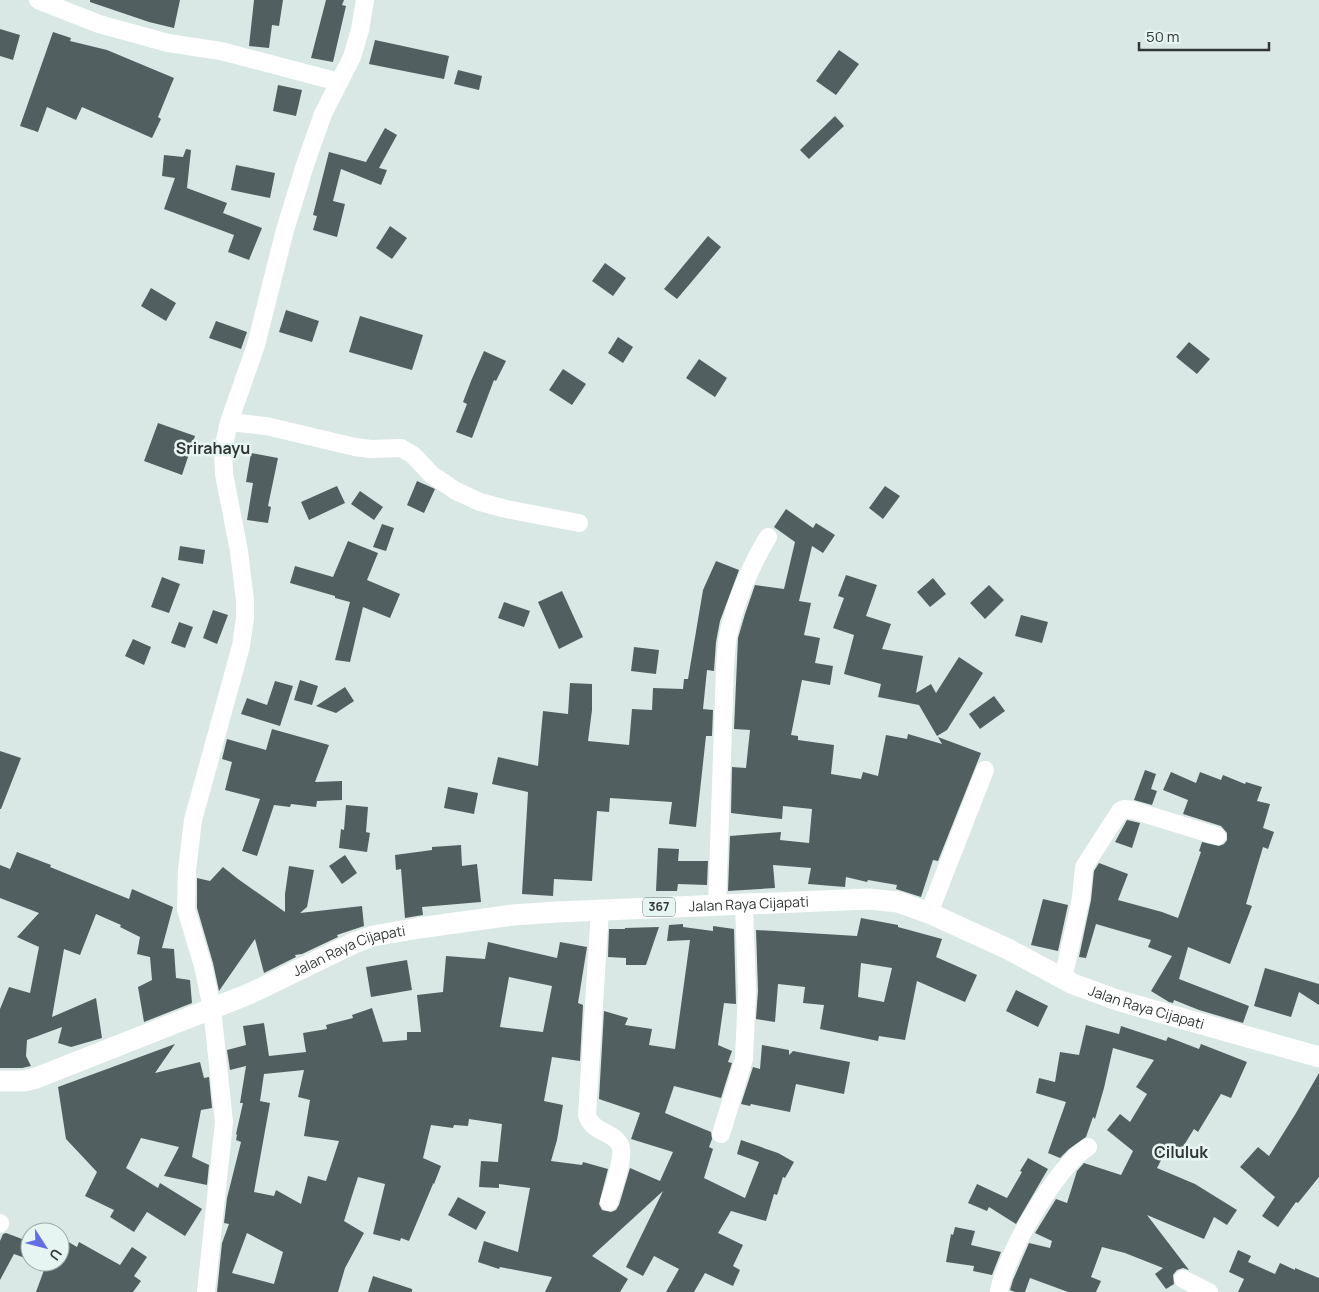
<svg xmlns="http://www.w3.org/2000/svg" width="1319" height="1292" font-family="Manrope,sans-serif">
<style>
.building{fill:#525f60;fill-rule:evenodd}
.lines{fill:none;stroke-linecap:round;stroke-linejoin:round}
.minor{stroke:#fff;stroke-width:18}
.major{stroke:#fff;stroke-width:21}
.labels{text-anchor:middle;stroke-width:5;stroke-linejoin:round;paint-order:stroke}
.shield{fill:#e6f5f1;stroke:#676f6d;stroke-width:1}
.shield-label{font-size:12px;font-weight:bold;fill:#313635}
.street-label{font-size:14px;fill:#313635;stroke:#e6f5f1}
.quarter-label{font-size:16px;font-weight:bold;fill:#313635;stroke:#e6f5f1}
</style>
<rect width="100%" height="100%" fill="#d9e8e4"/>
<path class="building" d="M90,0H180L174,28L149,22L90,2Z
M254,0H283L279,26L272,25L269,48L249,46Z
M326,0H344L342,5L346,6L333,62L311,58Z
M0,29L20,35L13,60L0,56Z
M53,32L71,38L70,41L107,50L174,78L158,117L161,119L152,138L82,107L76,120L47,107L38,132L20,126Z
M375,40L449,56L444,79L369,64Z
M839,50L859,64L836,95L816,81Z
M458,70L482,76L479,90L454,84Z
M278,85L302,90L296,116L273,111Z
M835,116L844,126L809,159L800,150Z
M385,128L397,135L379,168L387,170L381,185L341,169L333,201L345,204L337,237L313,230L317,216L313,215L329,152L366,162Z
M186,149L191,150L187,188L227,203L223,213L262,228L249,260L228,252L234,235L164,209L175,178L162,176L164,155L183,157Z
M236,165L275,173L270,198L231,190Z
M390,226L407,238L392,259L376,248Z
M708,236L721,247L677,299L664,289Z
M605,263L626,278L613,296L592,281Z
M151,288L176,303L166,321L141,306Z
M286,310L319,321L312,342L279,332Z
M360,316L423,335L412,370L349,352Z
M216,321L247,332L241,349L209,338Z
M618,337L633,347L623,363L608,353Z
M1189,342L1210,359L1197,374L1176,357Z
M484,351L506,361L496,381L494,380L472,438L456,432L467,404L463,402L471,381Z
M699,359L727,378L715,397L686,378Z
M563,369L586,384L572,405L549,390Z
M158,423L195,436L182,475L144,461Z
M251,453L278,458L268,506L271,507L268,523L247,520L253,483L246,482Z
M417,481L435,489L424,513L407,505Z
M337,486L345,503L309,520L301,502Z
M885,486L900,496L883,519L869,508Z
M360,491L383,507L374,520L351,504Z
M786,509L813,528L816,523L835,535L823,553L812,546L799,601L811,603L804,635L820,638L815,663L833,666L830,685L802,680L791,735L798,736V740L834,745L831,774L861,779L863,772L878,776L886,735L907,739L908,734L942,744L938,737L981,753L938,861L933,860L921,897L896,889L897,885L868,880L867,882L846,877L845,887L808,884L811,868L773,865L775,888L728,891L730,836L781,832L780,840L809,843L812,809L783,806L782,819L731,813L732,767L746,768L750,730L734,729L738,638L745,614L755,585L784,589L795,542L774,527Z
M382,524L394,528L386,551L373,547Z
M348,541L378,553L367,580L400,594L390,618L363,607L350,662L335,660L350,602L335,598V596L290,583L295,566L333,577Z
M180,546L205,550L203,564L178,560Z
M716,561L739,570L720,621L716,642L714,671L707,670L703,709L713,710L712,736H706L696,827L669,824L672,802L610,798L609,812L597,811L592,881L554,879L553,896L522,894L528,792L492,784L498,757L538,766L543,711L568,714L570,683L592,684V710L588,741L629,745L632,709L652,710L653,688L683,689L684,679H688L703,590Z
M846,575L877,585L866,616L891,624L882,649L923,656L916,693L931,684L936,693L959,657L983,673L947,730L937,736L919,705L878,697L881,684L844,674L854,635L833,628L844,598L838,596Z
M162,577L180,584L169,613L151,607Z
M933,578L946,594L930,607L917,592Z
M989,585L1004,600L985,619L970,603Z
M562,591L583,637L559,649L538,602Z
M504,602L530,611L524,627L498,618Z
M213,610L228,615L217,644L203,638Z
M1021,615L1048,622L1042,643L1015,636Z
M179,622L193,627L185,648L171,643Z
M133,639L151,647L144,665L125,656Z
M634,647L659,650L656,674L631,671Z
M300,680L318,686L312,705L294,700Z
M275,681L293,686L280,726L241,714L247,698L267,705Z
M345,687L354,701L336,713L316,706Z
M994,696L1005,711L980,729L969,714Z
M272,729L329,745L315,782L342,781V800L317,801L316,807L291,804L290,807L274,805L257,856L242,851L260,799L225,790L232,762L222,759L227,739L266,750Z
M0,751L21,758L1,809H0Z
M1145,770L1156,774L1151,789L1157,791L1152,805L1134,800Z
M1171,772L1196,783L1200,772L1221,780L1223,775L1245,784L1246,782L1262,787L1257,801L1270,804L1263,828L1274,832L1268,849L1263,847L1246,904L1252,906L1230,964L1188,947L1179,979L1249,1006L1243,1023L1199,1010L1174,1000L1173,1003L1169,1002L1151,991L1172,956L1148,947L1151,940L1096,924L1086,958L1079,957L1091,900L1094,871L1099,863L1128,874L1118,900L1162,912L1178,918L1201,852L1199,851L1202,842L1219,846L1224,844L1227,840V833L1221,826L1183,814L1188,800L1163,790Z
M448,787L478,793L474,814L444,808Z
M346,805L368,807L366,832L370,833L367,852L339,848L341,829L344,830Z
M1127,820L1140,823L1132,848L1115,842Z
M461,845L462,866L477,864L481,902L422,907L423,915L405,918L401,869L396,870L395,855L432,850V847Z
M658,848L679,849L678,861H708L707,885L678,884L677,891H656Z
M17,852L51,865L50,867L129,899L132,889L173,907L162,948L174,949L176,978L190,980L192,1003L144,1022L138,987L152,980L150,957L137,954L140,937L120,927L121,925L96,914L80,955L64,949L52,1017L96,998L102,1038L71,1047L58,1043L62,1027L27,1040L26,1056L31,1066L22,1068H0V1009L9,987L30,993L39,947L17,937L39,913L0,898V865L10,869Z
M345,855L357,873L342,884L329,866Z
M289,866L314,870L307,907L300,913L362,906L364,926L337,935L338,937L302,954L295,955L296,957L264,973L255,939L219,991L213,963L197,908V878L210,881L223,867L238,879L285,912V894Z
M1043,899L1068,905L1058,951L1031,945Z
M861,918L898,925V927L942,939L936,957L977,975L965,1002L917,981L905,1040L879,1036L878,1041L820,1029L824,1005L803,1003L805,987L778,984L775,1022L756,1019L758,991L756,930L857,936ZM861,963L892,968L884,1002L858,997Z
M683,924V927L713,931V926L734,929L736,1004L724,1003L718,1045L732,1051L728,1062L732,1063L721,1098L674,1086L665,1113L711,1132L712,1139L709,1147L713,1149L704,1178L745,1198L759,1162L737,1154L741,1140L778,1153L794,1162L785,1178L783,1177L777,1195L774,1194L766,1221L731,1211L718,1233L743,1245L733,1266L740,1270L733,1286L705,1273L694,1292H666L679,1269L654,1256L643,1276L626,1267L663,1191L592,1256L628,1279L620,1292H545L552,1277L500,1267L499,1269L478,1262L484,1241L518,1252L530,1188L499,1184V1188L479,1187L481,1161L498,1162L502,1124L469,1119L468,1126L454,1125L453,1128L431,1125L423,1158L441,1166L434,1184L432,1183L433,1184L409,1241L401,1238L400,1241L373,1234L385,1184L358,1177L344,1221L364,1233L345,1268L338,1292H217L222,1243L229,1224L224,1223L227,1198L241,1142L236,1140L237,1135L236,1134L243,1103H240L246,1066L230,1070L227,1050L246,1045L243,1026L264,1023L269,1056L306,1052L303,1033L327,1029L326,1025L353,1018L352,1015L372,1008L383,1042L407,1040V1032H421L417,995L443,992L446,956L485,959L488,942L557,958L560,942L587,947L578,1003L583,1005L580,1061L552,1057L544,1101L563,1105L557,1140L551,1161L582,1165L583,1162L608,1169L599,1204L602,1210L611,1212L616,1210L619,1205L630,1168L660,1181L673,1152L631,1139L640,1113L599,1099L604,1011L628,1018L625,1025L652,1029L649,1045L675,1049L690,940L667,941L669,925ZM509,977L552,986L543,1032L500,1027ZM304,1070L298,1097L310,1100L304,1136L339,1141L326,1181L308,1176L301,1204L276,1190L274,1196L254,1192L270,1103L260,1101L264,1074ZM247,1233L283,1252L274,1284L232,1273Z
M659,927L646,965H626V958L608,957L609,929H625V928Z
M407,960L412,990L371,997L366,967Z
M1265,968L1319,984V1005L1299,992L1291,1017L1254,1006Z
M1016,990L1048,1006L1038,1027L1006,1011Z
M1086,1025L1119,1034L1121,1026L1166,1041L1168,1037L1199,1049L1201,1044L1247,1062L1231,1098L1221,1094L1198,1132L1194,1129L1181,1150L1170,1143L1157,1168L1195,1184L1237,1210L1227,1225L1214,1217L1204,1239L1147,1215L1189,1270L1183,1268L1177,1270L1173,1275L1174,1284L1166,1289L1155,1274L1163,1268L1125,1253L1102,1247L1091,1277L1101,1281L1096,1292H1068L1030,1278L1025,1292H1015L1010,1290L1013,1280L1029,1243L1050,1248L1052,1241L1035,1233L1056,1199L1067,1203L1077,1171L1084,1163L1121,1175L1133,1151L1107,1130L1120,1114L1130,1122L1147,1094L1136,1087L1154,1060L1113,1048L1104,1088L1095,1119L1093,1117L1086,1137L1069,1149L1060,1158L1048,1153L1066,1102L1036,1093L1039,1078L1055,1082L1060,1052L1079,1055Z
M175,1044L155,1073L200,1062L204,1078L209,1077L212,1108L201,1110L192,1157L209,1165L207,1185L164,1176L179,1147L141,1138L126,1168L158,1188L160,1183L202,1209L185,1236L147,1212L134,1232L110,1217L114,1210L85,1196L97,1172L66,1139L58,1087Z
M762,1045L789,1050V1055L793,1051L850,1062L844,1094L796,1084L790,1112L751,1104L750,1106L741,1104L753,1067L760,1069Z
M1319,1073V1177L1298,1203L1296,1202L1278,1227L1262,1216L1275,1197L1240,1167L1258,1147L1269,1156L1296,1113Z
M1028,1158L1048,1169L1016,1224L989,1207L987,1211L968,1203L977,1184L1007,1198L1022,1172L1020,1171Z
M458,1197L486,1212L476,1230L448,1215Z
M955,1227L975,1231L971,1245L1001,1252L992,1275L973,1271L974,1266L946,1262L951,1234L953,1235Z
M6,1233L30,1242V1244L25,1258L14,1254L0,1280V1241L3,1234Z
M65,1240L77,1247L79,1242L120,1265L132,1247L147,1257L134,1276L141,1281L133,1292H36L47,1262H60V1249Z
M1238,1250L1251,1256L1248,1262L1275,1274L1280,1263L1295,1270V1268L1319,1278V1292H1238L1244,1279L1229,1272Z
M373,1276L412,1289V1292H368Z"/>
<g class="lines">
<path class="minor" d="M38,0L99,24L168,43L221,51L339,82
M229,422L266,426L355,447L371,449L401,448L413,455L432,475L456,491L480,502L506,509L579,523
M717,905L725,667C726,657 726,646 728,636C734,604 751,565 768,537
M600,910L587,1115C592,1134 619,1132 621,1149C623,1163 613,1188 609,1202
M929,913L985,770
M1063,979L1081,898L1084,867L1120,811L1124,809L1132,810L1217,836
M721,1134L744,1059L747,991L744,904
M0,1223V1224
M1183,1279L1209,1292
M206,1292L224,1122L212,1008L203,966L186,909L187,870L193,820L241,646L245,618V601L239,551L224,474L223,449L229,422L256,345L285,230L305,165L323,114L352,57L360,30L365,0
M999,1292C1004,1257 1057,1165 1088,1147"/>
<path class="major" id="s1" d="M0,1081H24L36,1078L249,994L354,943L373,936L419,928L513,915L557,912L868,899L898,902L929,913L1008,949L1073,984L1120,1001L1319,1057"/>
</g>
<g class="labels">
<rect class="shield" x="643" y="897.5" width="32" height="19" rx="4"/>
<g class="shield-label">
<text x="659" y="911">367</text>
</g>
<g class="street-label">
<text dy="5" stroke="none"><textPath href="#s1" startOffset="780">Jalan Raya Cijapati</textPath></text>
<text dy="5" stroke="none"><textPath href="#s1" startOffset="375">Jalan Raya Cijapati</textPath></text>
<text dy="5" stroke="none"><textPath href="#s1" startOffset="1200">Jalan Raya Cijapati</textPath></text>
</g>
<g class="quarter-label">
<text x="213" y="454">Srirahayu</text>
<text x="1181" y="1158">Ciluluk</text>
</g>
</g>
<g transform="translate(45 1247) rotate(126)"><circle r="24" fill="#e6f5f1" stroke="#9ea9a6"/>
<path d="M0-4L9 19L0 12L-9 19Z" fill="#636ee6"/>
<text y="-8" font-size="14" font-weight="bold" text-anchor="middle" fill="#313635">U</text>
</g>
<path d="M1139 42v8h130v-8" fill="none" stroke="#313635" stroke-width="2.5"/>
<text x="1146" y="42" font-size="15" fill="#313635" stroke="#e6f5f1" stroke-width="4" paint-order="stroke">50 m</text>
</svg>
